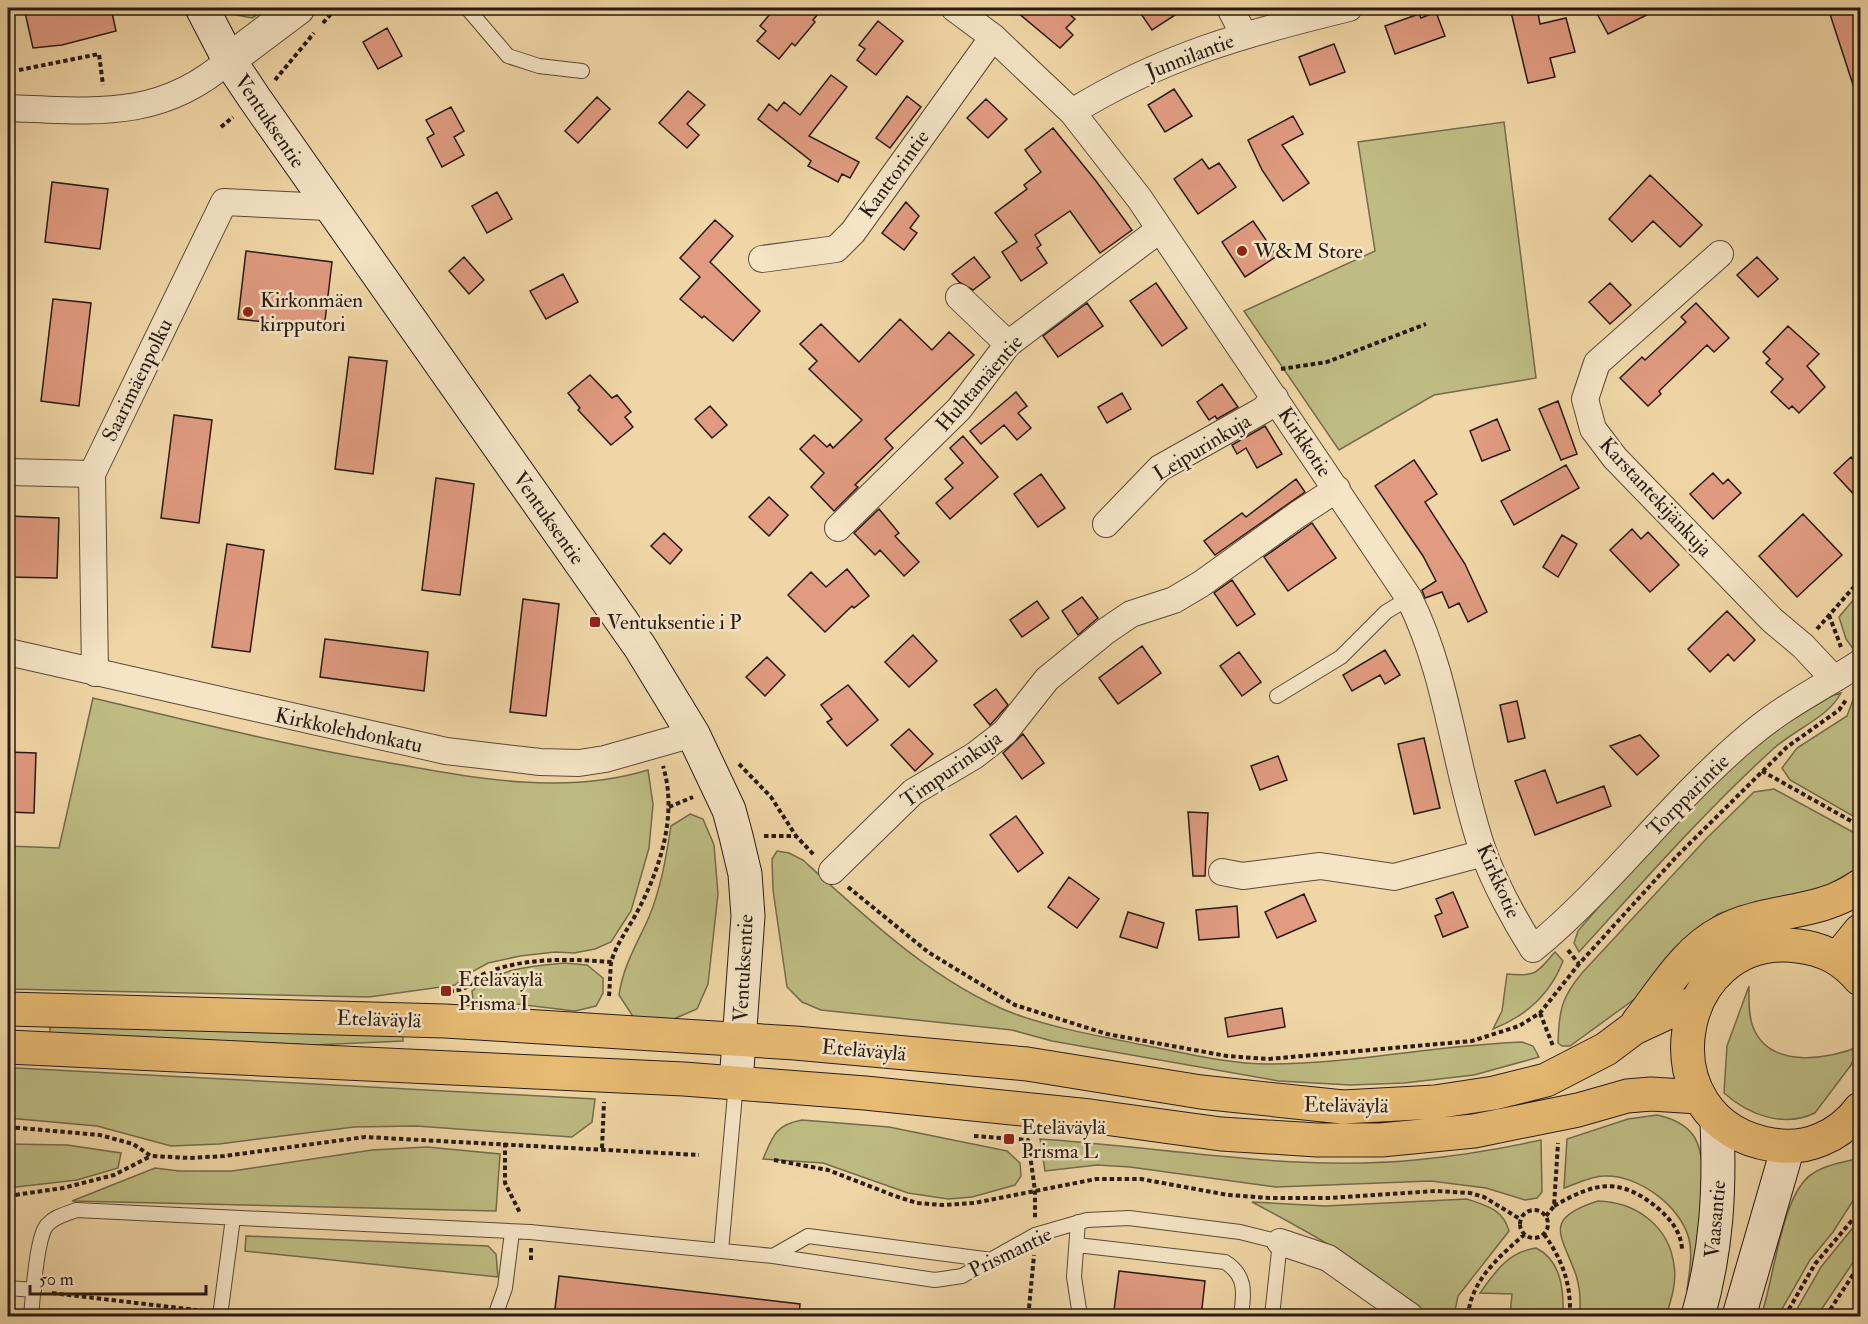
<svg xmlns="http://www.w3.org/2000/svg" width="1868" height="1324" font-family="'IM FELL Double Pica',serif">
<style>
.green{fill:#bebc83;stroke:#736b4c;stroke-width:1.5}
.building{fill:#e09b81;stroke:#281a14;stroke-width:1.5}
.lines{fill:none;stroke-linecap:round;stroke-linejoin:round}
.service-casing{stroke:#5a4938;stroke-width:16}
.minor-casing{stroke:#5a4938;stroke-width:28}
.tertiary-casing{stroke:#5a4938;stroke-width:35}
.secondary-casing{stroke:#281a14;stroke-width:35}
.trunk-casing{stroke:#281a14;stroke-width:35}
.path{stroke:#281a14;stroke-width:4;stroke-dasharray:4.5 3;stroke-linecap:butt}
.service{stroke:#f5e4c5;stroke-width:14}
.minor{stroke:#f5e4c5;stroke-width:26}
.tertiary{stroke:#f5e4c5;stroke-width:33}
.secondary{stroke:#f5e4c5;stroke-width:33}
.trunk{stroke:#e8bb73;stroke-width:33}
.poi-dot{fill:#8f2418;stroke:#f5e4c5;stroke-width:2}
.labels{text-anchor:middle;stroke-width:5;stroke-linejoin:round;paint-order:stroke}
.street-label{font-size:21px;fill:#281a14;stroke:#f5e4c5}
.poi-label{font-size:21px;fill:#281a14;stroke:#f5e4c5;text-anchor:start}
</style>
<rect width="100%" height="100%" fill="#f0d6a6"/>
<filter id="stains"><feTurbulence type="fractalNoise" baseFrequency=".00333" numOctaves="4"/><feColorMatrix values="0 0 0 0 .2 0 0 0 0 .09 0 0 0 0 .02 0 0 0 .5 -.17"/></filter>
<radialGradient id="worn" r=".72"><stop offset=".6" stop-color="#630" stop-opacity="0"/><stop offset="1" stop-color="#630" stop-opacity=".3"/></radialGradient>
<path class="green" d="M228,8H268L252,18L232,14Z
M1504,122L1536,378L1434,395L1339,450L1244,311L1375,251L1358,142Z
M1860,592V646L1854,650L1846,639L1839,617Z
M1860,681V820L1790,780L1782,768L1797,748L1847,716Z
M1841,693C1828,718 1793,730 1772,750C1703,813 1642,883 1579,952L1574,943L1578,931C1638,862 1699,788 1773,733C1791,719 1812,708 1831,696Z
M93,698C193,722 294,747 396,764C479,779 566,795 648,770L653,804L649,848L631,911L611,942L595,949L574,953L555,952L520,956L488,963L468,974L455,985L369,997L8,989V846L59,848Z
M1774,789L1860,836V867L1826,886L1792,898L1740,906L1718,914L1697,930L1636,998L1570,1046H1562L1558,1043C1559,1011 1561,998 1582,973L1707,838L1754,792Z
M690,814L703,819L714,845L718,894L708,984L697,1009L669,1021L634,1018L619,995C623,966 637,944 649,917C661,888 666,858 671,826Z
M777,851L789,853L803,860C864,916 937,985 1015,1014C1057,1029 1100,1036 1143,1045C1185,1053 1226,1064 1269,1064C1354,1064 1437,1045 1522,1042L1533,1046L1539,1057L1474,1075L1404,1083L1350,1085L1279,1081L1052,1041L1012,1030L821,1010L802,1002L787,987L773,890L772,859Z
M1555,952L1563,961C1550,995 1526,1016 1493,1029L1502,1011L1507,974C1537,977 1536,973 1555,952Z
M564,963L587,965L603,978V993L596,1006L575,1011L473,999L472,991C498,968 531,966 564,963Z
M1749,986C1749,999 1748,1014 1753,1027C1769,1069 1829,1060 1860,1046L1851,1065L1815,1113C1783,1128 1749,1115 1724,1093L1727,1046Z
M50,1025L403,1032V1041L314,1045L50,1034Z
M8,1068H17L595,1099L592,1122L572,1137L416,1126L354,1127L219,1144L171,1146L97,1126L8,1118Z
M1657,1115C1671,1118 1684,1123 1693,1135C1714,1163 1696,1255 1693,1291L1687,1290C1689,1274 1693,1255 1689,1239C1681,1206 1637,1174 1604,1176C1591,1176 1576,1184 1564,1188L1567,1139L1628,1119Z
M802,1120L889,1127L1007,1151L1020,1163L1021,1176L1015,1185L972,1197L948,1199L908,1193L823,1163L763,1159C773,1136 775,1125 802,1120Z
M1040,1139C1164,1147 1290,1172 1415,1160C1457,1156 1500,1149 1541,1140L1542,1192L1537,1198L1525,1200L1486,1188L1431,1181L1276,1187L1130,1167L1097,1165L1045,1171Z
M8,1144L67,1145L121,1153L118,1168L77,1180L8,1188Z
M427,1147L500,1154L496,1211L72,1201L155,1168L179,1171H232L372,1150Z
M1860,1158L1858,1193L1833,1232L1810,1260L1778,1316H1761C1774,1281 1781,1194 1812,1174C1825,1165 1845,1162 1860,1158Z
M1467,1199C1487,1206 1503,1209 1509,1231L1458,1296L1454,1316H1425C1375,1268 1314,1235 1252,1202L1325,1206Z
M1598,1201C1636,1202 1669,1226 1674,1265C1677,1283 1671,1300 1666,1316H1579C1581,1303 1580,1288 1576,1275C1562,1235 1541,1219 1598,1201Z
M1860,1219V1252L1817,1316H1793L1821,1267Z
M246,1236L488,1246L496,1254L498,1277L245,1251Z
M1536,1248C1561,1260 1564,1290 1563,1316H1510L1512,1294L1480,1293C1495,1272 1508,1252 1536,1248Z"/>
<path class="building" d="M24,8H111L116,31L62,45L33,48Z
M775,8H823L813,20L815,22L795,46L792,43L779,59L757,41L766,31L760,26Z
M1012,8H1062L1075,19L1066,28L1073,35L1060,48Z
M1137,8H1186L1152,30Z
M1510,8H1537L1540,24L1566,18L1575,52L1550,58L1555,77L1528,83Z
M1594,8H1661L1608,34Z
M1828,8H1860V97H1857Z
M1436,12L1445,36L1395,54L1385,26L1419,14L1421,18Z
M878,21L903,41L876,75L857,60L865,49L859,45Z
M387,28L402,56L378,69L363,42Z
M1334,44L1345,72L1310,85L1299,57Z
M831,75L847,87L809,136L859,162L850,178L842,174L838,182L808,166L811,161L758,119L769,104L777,111L784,102L800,115Z
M1174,89L1192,116L1165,132L1148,105Z
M688,91L705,105L687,124L699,135L687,148L659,123Z
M907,96L921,107L890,148L876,138Z
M597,97L610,109L578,143L565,131Z
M986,99L1007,119L988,138L967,118Z
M451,107L464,131L454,137L464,155L442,167L427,138L434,134L426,120Z
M1293,116L1303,134L1282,145L1309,183L1283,201L1262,170L1248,140Z
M1053,128L1096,181L1132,230L1100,253L1070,211L1035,235L1041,245L1037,248L1047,263L1021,281L1002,252L1017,242L995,213L1027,189L1024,185L1041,172L1025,150Z
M1202,159L1209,169L1219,163L1236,187L1198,214L1174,179Z
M1650,175L1702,225L1680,247L1653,221L1632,242L1609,219Z
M52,182L108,189L100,249L45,242Z
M497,192L512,219L487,233L472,206Z
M906,202L919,216L910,228L917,233L904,250L882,233Z
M715,220L733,236L710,262L760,311L733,341L704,316L702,318L680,299L700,277L680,258Z
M1253,221L1277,256L1245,277L1222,242Z
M246,251L332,262L324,329L238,319Z
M464,257L484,280L469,294L449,271Z
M974,257L990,277L973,290L959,282L952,274Z
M1757,257L1778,279L1758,297L1737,275Z
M563,274L578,302L546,319L530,291Z
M1156,283L1187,328L1162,346L1130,301Z
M1610,283L1631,305L1610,324L1589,302Z
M53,299L91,303L79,406L41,401Z
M1087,303L1103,326L1058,357L1043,336Z
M1696,303L1729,338L1714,352L1707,345L1659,391L1661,394L1648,406L1620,378L1642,357L1645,360L1686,322L1681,317Z
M900,319L932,350L949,332L974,355L885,439L893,448L855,485L858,487L834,511L811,487L824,473L800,449L814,435L827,447L830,444L833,448L862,420L809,369L817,361L800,344L821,324L859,362Z
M1788,326L1819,354L1807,366L1825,387L1799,413L1792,406L1789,409L1771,392L1783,379L1766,363L1770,359L1763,352Z
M349,357L387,361L373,474L335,469Z
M590,375L612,398L617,395L631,412L625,417L633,427L611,445L578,410L580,408L568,393Z
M1222,384L1238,407L1217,419L1215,416L1209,420L1197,402Z
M1016,392L1027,406L1018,413L1031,428L1017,440L1004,425L981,444L970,431Z
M1122,393L1131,409L1107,423L1098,407Z
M1558,401L1577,454L1561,460L1539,409Z
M710,406L727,425L712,438L695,419Z
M174,415L212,420L199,523L161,518Z
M1497,419L1510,450L1482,461L1470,431Z
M1265,426L1282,454L1257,468L1246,448L1237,454L1232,445Z
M963,436L998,477L950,519L936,503L953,488L945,479L963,463L950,448Z
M1851,457L1860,467V501L1834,473Z
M1414,460L1437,494L1425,502L1465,564L1487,612L1468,622L1459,603L1449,608L1442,592L1425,598L1422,590L1436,581L1423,556L1375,486Z
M1566,465L1579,488L1514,525L1501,501Z
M1713,473L1723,484L1728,479L1741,493L1713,519L1690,494Z
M1041,474L1065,508L1038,527L1014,494Z
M436,478L474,484L460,595L422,590Z
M1296,479L1305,492L1215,555L1204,541L1242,513L1246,517Z
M769,497L788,515L769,536L749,517Z
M879,509L899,533L895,536L919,562L904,576L880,550L875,555L854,533Z
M1803,514L1842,555L1797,597L1759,556Z
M8,516L59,518L57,578L8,577Z
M1312,523L1336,558L1288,591L1264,557Z
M1632,529L1641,539L1648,532L1679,565L1650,592L1610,550Z
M664,533L682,550L670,564L651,546Z
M1562,535L1577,544L1558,577L1543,567Z
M227,544L264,550L250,652L212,647Z
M847,569L869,596L854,608L852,606L825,632L788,595L811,572L826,587Z
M1232,580L1255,614L1237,626L1214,593Z
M1082,597L1098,618L1078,635L1062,611Z
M523,599L559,604L546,716L510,712Z
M1037,601L1049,618L1022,637L1010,620Z
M1727,611L1755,640L1734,661L1728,654L1710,672L1688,649Z
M913,635L937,661L909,687L885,662Z
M325,639L428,652L424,691L320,677Z
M1142,646L1161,673L1118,704L1099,678Z
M1385,650L1400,675L1385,684L1380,675L1352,691L1343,675Z
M1239,652L1261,682L1242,696L1220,666Z
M767,657L785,675L765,696L746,677Z
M848,685L878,720L847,746L827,722L832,719L821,705Z
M996,689L1008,705L990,725L974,705Z
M1517,701L1525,738L1508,742L1500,705Z
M909,729L933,754L915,771L891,745Z
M1023,734L1044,763L1022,779L1003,753Z
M1640,735L1659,756L1637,775L1610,746Z
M1424,738L1440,808L1414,814L1398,744Z
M8,752L36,753L34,813L8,812Z
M1278,756L1287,780L1260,790L1251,766Z
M1545,770L1557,803L1604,786L1611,806L1535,835L1515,781Z
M1188,812L1208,813L1205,876H1193Z
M1016,816L1043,853L1018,872L990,835Z
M1069,877L1099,899L1077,928L1048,907Z
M1453,892L1468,927L1443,937L1435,916L1442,913L1436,899Z
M1304,894L1316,921L1277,938L1265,912Z
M1237,906L1239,937L1199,940L1196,910Z
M1128,912L1164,923L1157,948L1120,937Z
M1282,1008L1285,1027L1228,1037L1225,1018Z
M1119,1271L1205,1281L1201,1317H1166L1114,1310Z
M559,1276L800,1304L799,1317H554Z"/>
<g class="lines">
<g class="service-casing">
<path id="service" d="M467,8L508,56L539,66L582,71
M1277,696L1341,657L1386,612L1409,598
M1078,1222L1074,1277L1080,1316
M1077,1245L1225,1262C1247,1276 1244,1293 1241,1316
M721,1251L736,1083
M773,1256L808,1236L992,1260
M8,1288L34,1290
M31,1316C33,1298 36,1238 47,1225C55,1216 67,1214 76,1210L530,1232L773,1256L935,1280L962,1276L1035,1235L1087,1220L1129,1218L1240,1232L1280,1242L1272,1316
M220,1316L233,1218
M495,1316L505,1288L512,1232"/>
</g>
<g class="minor-casing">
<path id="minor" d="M954,8L993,37L1072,112L1139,198L1409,598C1449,678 1454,767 1483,851C1494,882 1515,921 1533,949C1612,884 1672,800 1750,735C1784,706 1823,687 1860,663
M1230,8L1244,35
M8,108C93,111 160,121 229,60
M1072,112C1163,56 1246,33 1349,8
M1720,254L1597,363L1585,399L1593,429L1615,458L1772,620L1803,646L1834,679
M762,259L836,249L853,232L993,37
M959,297L1008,344
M8,472L92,474
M1106,524L1160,468L1263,410L1275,398
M838,528L959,409L1008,344L1159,230
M8,652L446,751L540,762L579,763L605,759L693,734
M95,673L92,474L224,202L328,207
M832,871L913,792L974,756L1005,732L1047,679L1106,631L1131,614L1174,600L1201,584L1297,515L1337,489
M1222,872L1243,876L1320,866L1394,877L1484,853
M1280,1242L1328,1258L1410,1316"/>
</g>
<g class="tertiary-casing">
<path id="tertiary" d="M229,60L298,8"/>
</g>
<g class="secondary-casing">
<path id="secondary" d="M202,8L229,60L255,99L640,647L693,734L729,810L736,836L745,874L748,916L736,1083
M1698,1316C1717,1249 1720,1191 1717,1121
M1739,1316L1788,1147"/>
</g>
<g class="trunk-casing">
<path id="trunk" d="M1838,958L1860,931
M1860,979C1843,959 1824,949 1798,946C1673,930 1640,1124 1773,1145C1806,1151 1840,1136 1860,1109
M8,1009L445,1021L795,1043L1027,1064L1201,1092L1343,1107L1435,1102L1494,1093L1546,1080L1606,1049L1634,1028L1673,1010L1696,1003
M1638,1022C1663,991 1685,951 1722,932C1766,908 1819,916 1860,886
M8,1047L684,1079L865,1093L1090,1116L1221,1134L1317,1140H1381L1474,1131L1578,1110L1627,1096L1651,1094L1699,1097"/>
</g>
<path class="path" d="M323,23L336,8
M19,70L99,54L103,85
M275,80L314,33
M221,127L233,117
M1281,369L1327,362L1426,324
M1829,615L1841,647
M1817,629L1860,580
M739,764L771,797L796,836
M1762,771L1860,826
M669,807L693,797
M764,836H796L814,855
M848,887L928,952L1015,1005L1107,1034L1227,1056L1268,1059L1472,1041L1519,1026L1540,1013L1579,964L1677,856L1787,747L1839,710L1846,700
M1568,950L1579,964
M449,991C474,990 468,981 486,973C525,957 570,959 612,962
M609,996C610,985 610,974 611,963C615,946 628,929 636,914C660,870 678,815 663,766
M1540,1013L1553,1046
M8,1127L100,1135L133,1144L151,1156L190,1158L224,1156L365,1137L699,1155
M974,1136L1028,1140L1035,1191V1218
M505,1143V1183L520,1213
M602,1148L604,1102
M774,1160L828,1170L895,1196L917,1203L942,1205L974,1203L1096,1179H1141L1228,1195L1270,1198H1331L1436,1191L1470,1193L1484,1197L1520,1219
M8,1196L63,1188L114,1175L151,1156
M1554,1206C1597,1181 1621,1177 1660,1210C1672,1221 1681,1233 1682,1249
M1520 1224a14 14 0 1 1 28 0a14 14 0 1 1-28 0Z
M1546,1216L1554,1206L1558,1143
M1544,1234C1563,1261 1571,1284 1570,1316
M531,1248V1262
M52,1293L205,1311
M1029,1308L1034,1255
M236,1315L247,1316
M1468,1316C1471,1280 1499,1257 1525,1234
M1785,1316L1815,1264L1860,1211
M1826,1316L1860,1264"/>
<use href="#service" class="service"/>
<use href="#minor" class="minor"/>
<use href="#tertiary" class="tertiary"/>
<use href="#secondary" class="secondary"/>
<use href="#trunk" class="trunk"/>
</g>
<g class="poi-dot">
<circle cx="1242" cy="251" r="6"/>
<circle cx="248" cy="312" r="6"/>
<rect x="589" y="616" width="12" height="12" rx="3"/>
<rect x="440" y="985" width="12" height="12" rx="3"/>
<rect x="1003" y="1133" width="12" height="12" rx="3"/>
</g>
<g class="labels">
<g class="street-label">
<text transform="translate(1190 56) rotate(-21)" y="7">Junnilantie</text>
<text transform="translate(270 121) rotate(56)" y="7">Ventuksentie</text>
<text transform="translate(894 174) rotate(-54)" y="7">Kanttorintie</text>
<text transform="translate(137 380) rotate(-64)" y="7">Saarimäenpolku</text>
<text transform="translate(979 383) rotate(-49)" y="7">Huhtamäentie</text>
<text transform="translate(1305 442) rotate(56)" y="7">Kirkkotie</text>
<text transform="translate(1202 447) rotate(-31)" y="7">Leipurinkuja</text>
<text transform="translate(1656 497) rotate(47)" y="7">Karstantekijänkuja</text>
<text transform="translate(549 518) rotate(55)" y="7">Ventuksentie</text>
<text transform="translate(349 730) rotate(12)" y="7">Kirkkolehdonkatu</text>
<text transform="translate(951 769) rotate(-35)" y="7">Timpurinkuja</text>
<text transform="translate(1688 795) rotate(-45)" y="7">Torpparintie</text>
<text transform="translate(1499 881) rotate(66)" y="7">Kirkkotie</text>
<text transform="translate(743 968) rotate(-87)" y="7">Ventuksentie</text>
<text transform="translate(379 1019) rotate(2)" y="7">Eteläväylä</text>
<text transform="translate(864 1050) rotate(5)" y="7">Eteläväylä</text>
<text transform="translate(1346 1105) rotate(1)" y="7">Eteläväylä</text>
<text transform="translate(1715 1219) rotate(-85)" y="7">Vaasantie</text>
<text transform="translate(1010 1252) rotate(-26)" y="7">Prismantie</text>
</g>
<g class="poi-label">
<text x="1254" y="258">W&amp;M Store</text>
<text x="260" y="307">Kirkonmäen<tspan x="260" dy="24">kirpputori</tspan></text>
<text x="607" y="629">Ventuksentie i P</text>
<text x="458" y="986">Eteläväylä<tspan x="458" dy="24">Prisma I</tspan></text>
<text x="1021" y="1134">Eteläväylä<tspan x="1021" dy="24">Prisma L</tspan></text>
</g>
</g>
<rect width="1868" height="1324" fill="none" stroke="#f0d6a6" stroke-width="30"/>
<rect x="9" y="9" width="1850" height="1306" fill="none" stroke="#281a14" stroke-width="3"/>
<rect x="15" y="15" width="1838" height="1294" fill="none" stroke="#281a14" stroke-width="1.5"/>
<path d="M30 1285v9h176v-9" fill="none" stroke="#281a14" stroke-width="3"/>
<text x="39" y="1285" font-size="18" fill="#281a14" stroke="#f5e4c5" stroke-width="4.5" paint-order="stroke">50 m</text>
<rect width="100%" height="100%" filter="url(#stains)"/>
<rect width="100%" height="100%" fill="url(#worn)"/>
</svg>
